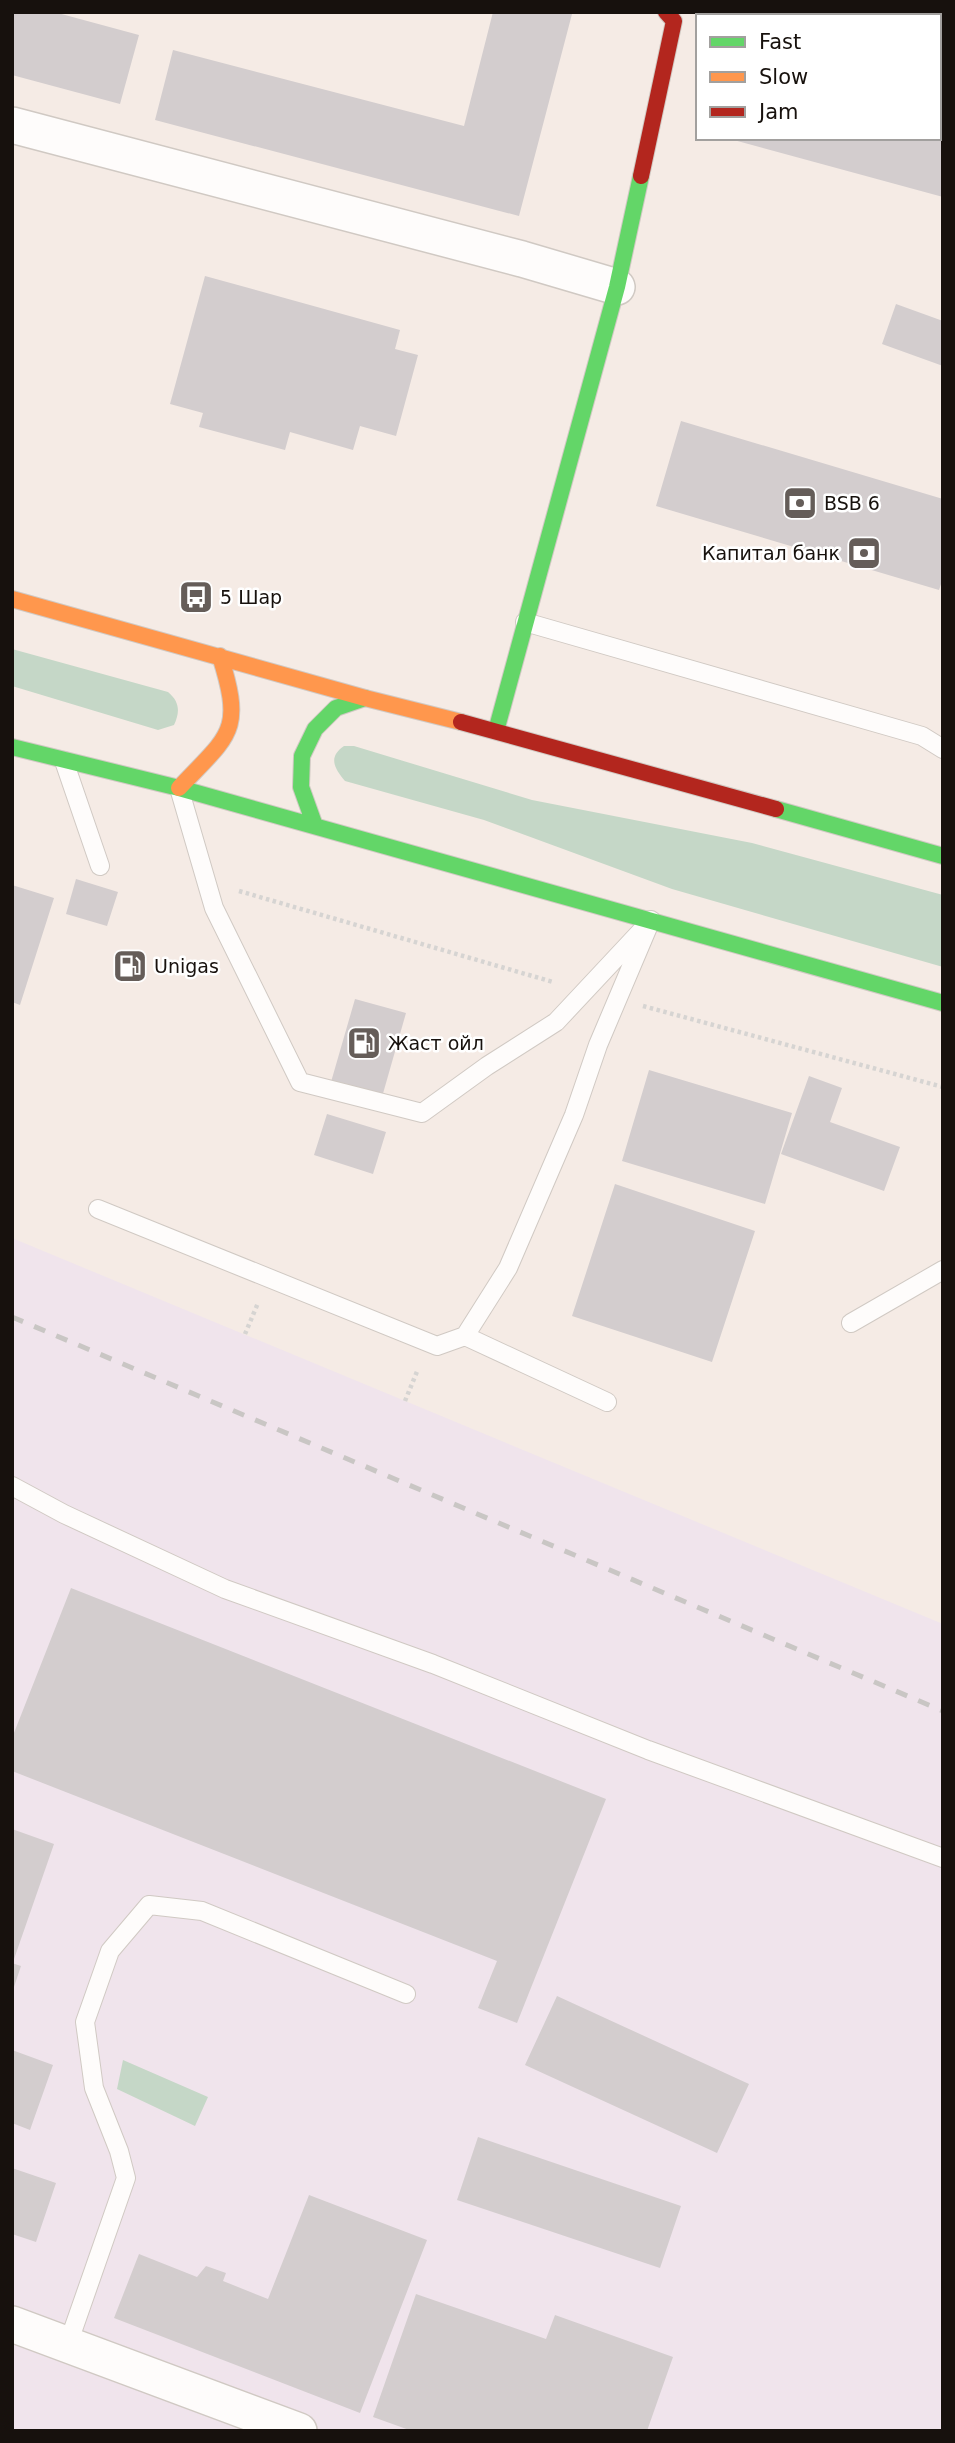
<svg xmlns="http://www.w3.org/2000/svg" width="955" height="2443" font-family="'DejaVu Sans',sans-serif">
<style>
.industrial{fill:#f0e4ec}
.green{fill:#c5d7c7}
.building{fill:#d3cdce}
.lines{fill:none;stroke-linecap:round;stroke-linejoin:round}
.lane-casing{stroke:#d0c9c3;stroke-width:20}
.street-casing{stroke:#d0c9c3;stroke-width:38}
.fast-casing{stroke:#d0c9c3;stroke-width:18}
.slow-casing{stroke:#d0c9c3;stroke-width:18}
.jam-casing{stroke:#d0c9c3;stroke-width:18}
.path{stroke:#d6d4d2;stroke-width:4.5;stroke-dasharray:3.5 3.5;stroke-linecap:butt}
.lane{stroke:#fefcfb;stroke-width:18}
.street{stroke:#fefcfb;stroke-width:35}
.fast{stroke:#63d668;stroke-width:16}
.slow{stroke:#ff974d;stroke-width:16}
.jam{stroke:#b3261e;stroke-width:16}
.rail{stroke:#c9c6c4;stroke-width:5;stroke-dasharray:12 12;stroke-linecap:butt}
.labels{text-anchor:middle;stroke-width:5;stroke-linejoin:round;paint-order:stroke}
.poi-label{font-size:19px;fill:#17110d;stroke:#fff;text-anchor:start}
</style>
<rect width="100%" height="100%" fill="#f5ebe5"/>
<path class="industrial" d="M12,1238L943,1624V2431H12Z"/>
<path class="green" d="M12,649L168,692C180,702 180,712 174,725L158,730L12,686Z
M344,746H354L532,800L752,843L943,895V967L672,889L484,820L345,781C334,768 328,757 344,746Z
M123,2060L208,2097L195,2126L117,2089Z"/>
<path class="building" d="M12,12H54L139,35L120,104L12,75Z
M493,12H564L572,14L519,216L155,120L173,50L464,126Z
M939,114L943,115V197L730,139L939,138Z
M205,276L400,330L395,349L418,355L396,436L360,426L353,450L290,432L285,450L199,427L203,413L170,404Z
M896,304L943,321V366L882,344Z
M681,421L943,499V578L939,590L656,506Z
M76,879L118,892L107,926L66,914Z
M12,885L54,898L20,1005L12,1002Z
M355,999L406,1013L382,1097L331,1082Z
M649,1070L792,1113L765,1204L622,1161Z
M809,1076L842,1088L830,1122L900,1147L884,1191L781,1154Z
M327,1114L386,1132L373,1174L314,1155Z
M615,1184L755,1231L712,1362L572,1316Z
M71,1588L606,1799L517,2023L478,2008L497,1961L12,1771V1738Z
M12,1829L54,1844L13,1962H12Z
M12,1963L21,1966L13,1990H12Z
M557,1996L749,2084L717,2153L525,2065Z
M12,2050L53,2065L30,2130L12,2123Z
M478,2137L681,2206L660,2268L457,2200Z
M12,2168L56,2183L36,2242L12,2234Z
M309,2195L427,2240L360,2413L114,2318L139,2254L197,2277L206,2266L226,2273L223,2281L268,2299Z
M416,2294L546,2339L555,2315L673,2357L647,2431H412L373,2417Z"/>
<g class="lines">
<g class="lane-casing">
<path id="lane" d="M525,622L922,736L943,749
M64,761L100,866
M179,788L214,908L300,1082L422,1113L487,1066L556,1022L643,929
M98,1209L437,1346L465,1336L508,1268L574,1115L598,1045L651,920
M851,1323L943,1270
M465,1336L607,1402
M12,1486L64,1514L225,1589L433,1664L648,1750L943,1858
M68,2344L126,2178L119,2151L94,2088L85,2022L110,1951L149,1905L202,1911L406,1994"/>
</g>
<g class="street-casing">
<path id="street" d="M12,125L522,259L617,287
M12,2324L299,2431"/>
</g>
<g class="fast-casing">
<path id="fast" d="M496,731L617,287L641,176
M12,747L179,788L943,1003
M776,809L943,856
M315,826L301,787L302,756L315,729L336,708L365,698"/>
</g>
<g class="slow-casing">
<path id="slow" d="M12,599L365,698L461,722
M179,788C230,734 244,732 220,656"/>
</g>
<g class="jam-casing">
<path id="jam" d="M641,176L674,21L666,12
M461,722L776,809"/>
</g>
<path class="path" d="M239,891L553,982
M643,1006L943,1087
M245,1334L258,1303
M405,1401L418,1369"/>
<use href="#lane" class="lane"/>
<use href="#street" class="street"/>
<use href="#fast" class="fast"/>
<use href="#slow" class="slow"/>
<use href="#jam" class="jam"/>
<path class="rail" d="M12,1317L943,1711"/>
</g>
<defs>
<g id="bank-square" transform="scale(1.75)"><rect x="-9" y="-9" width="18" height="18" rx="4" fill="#655d59" stroke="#fff"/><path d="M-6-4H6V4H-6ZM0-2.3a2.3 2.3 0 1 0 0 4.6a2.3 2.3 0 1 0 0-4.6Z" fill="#fff"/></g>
<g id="bus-square" transform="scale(1.75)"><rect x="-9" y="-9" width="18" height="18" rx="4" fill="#655d59" stroke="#fff"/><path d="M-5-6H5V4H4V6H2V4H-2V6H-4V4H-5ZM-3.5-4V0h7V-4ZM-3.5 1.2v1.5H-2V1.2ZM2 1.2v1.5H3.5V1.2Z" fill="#fff"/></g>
<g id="fuel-square" transform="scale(1.75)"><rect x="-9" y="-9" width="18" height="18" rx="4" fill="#655d59" stroke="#fff"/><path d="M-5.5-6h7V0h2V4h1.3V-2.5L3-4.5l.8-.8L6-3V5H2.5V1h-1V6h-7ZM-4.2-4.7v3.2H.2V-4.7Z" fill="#fff"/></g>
</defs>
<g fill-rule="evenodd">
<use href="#bank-square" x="800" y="503"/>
<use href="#bank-square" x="864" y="553"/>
<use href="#bus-square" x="196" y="597"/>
<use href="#fuel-square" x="130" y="966"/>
<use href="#fuel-square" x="364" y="1043"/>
</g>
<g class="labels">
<g class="poi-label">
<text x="824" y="510">BSB 6</text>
<text x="840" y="560" text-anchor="end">Капитал банк</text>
<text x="220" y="604">5 Шар</text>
<text x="154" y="973">Unigas</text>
<text x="388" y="1050">Жаст ойл</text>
</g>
</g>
<rect width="955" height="2443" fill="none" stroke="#17110d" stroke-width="28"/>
<rect x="696" y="14" width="245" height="126" fill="#ffffff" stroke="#a2a09e" stroke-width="2"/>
<rect x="710" y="37" width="35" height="10" fill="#63d668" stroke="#a2a09e" stroke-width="2"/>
<text x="759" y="49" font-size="21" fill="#17110d">Fast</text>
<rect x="710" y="72" width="35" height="10" fill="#ff974d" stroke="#a2a09e" stroke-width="2"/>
<text x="759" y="84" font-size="21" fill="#17110d">Slow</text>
<rect x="710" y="107" width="35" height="10" fill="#b3261e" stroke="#a2a09e" stroke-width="2"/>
<text x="759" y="119" font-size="21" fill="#17110d">Jam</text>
</svg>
